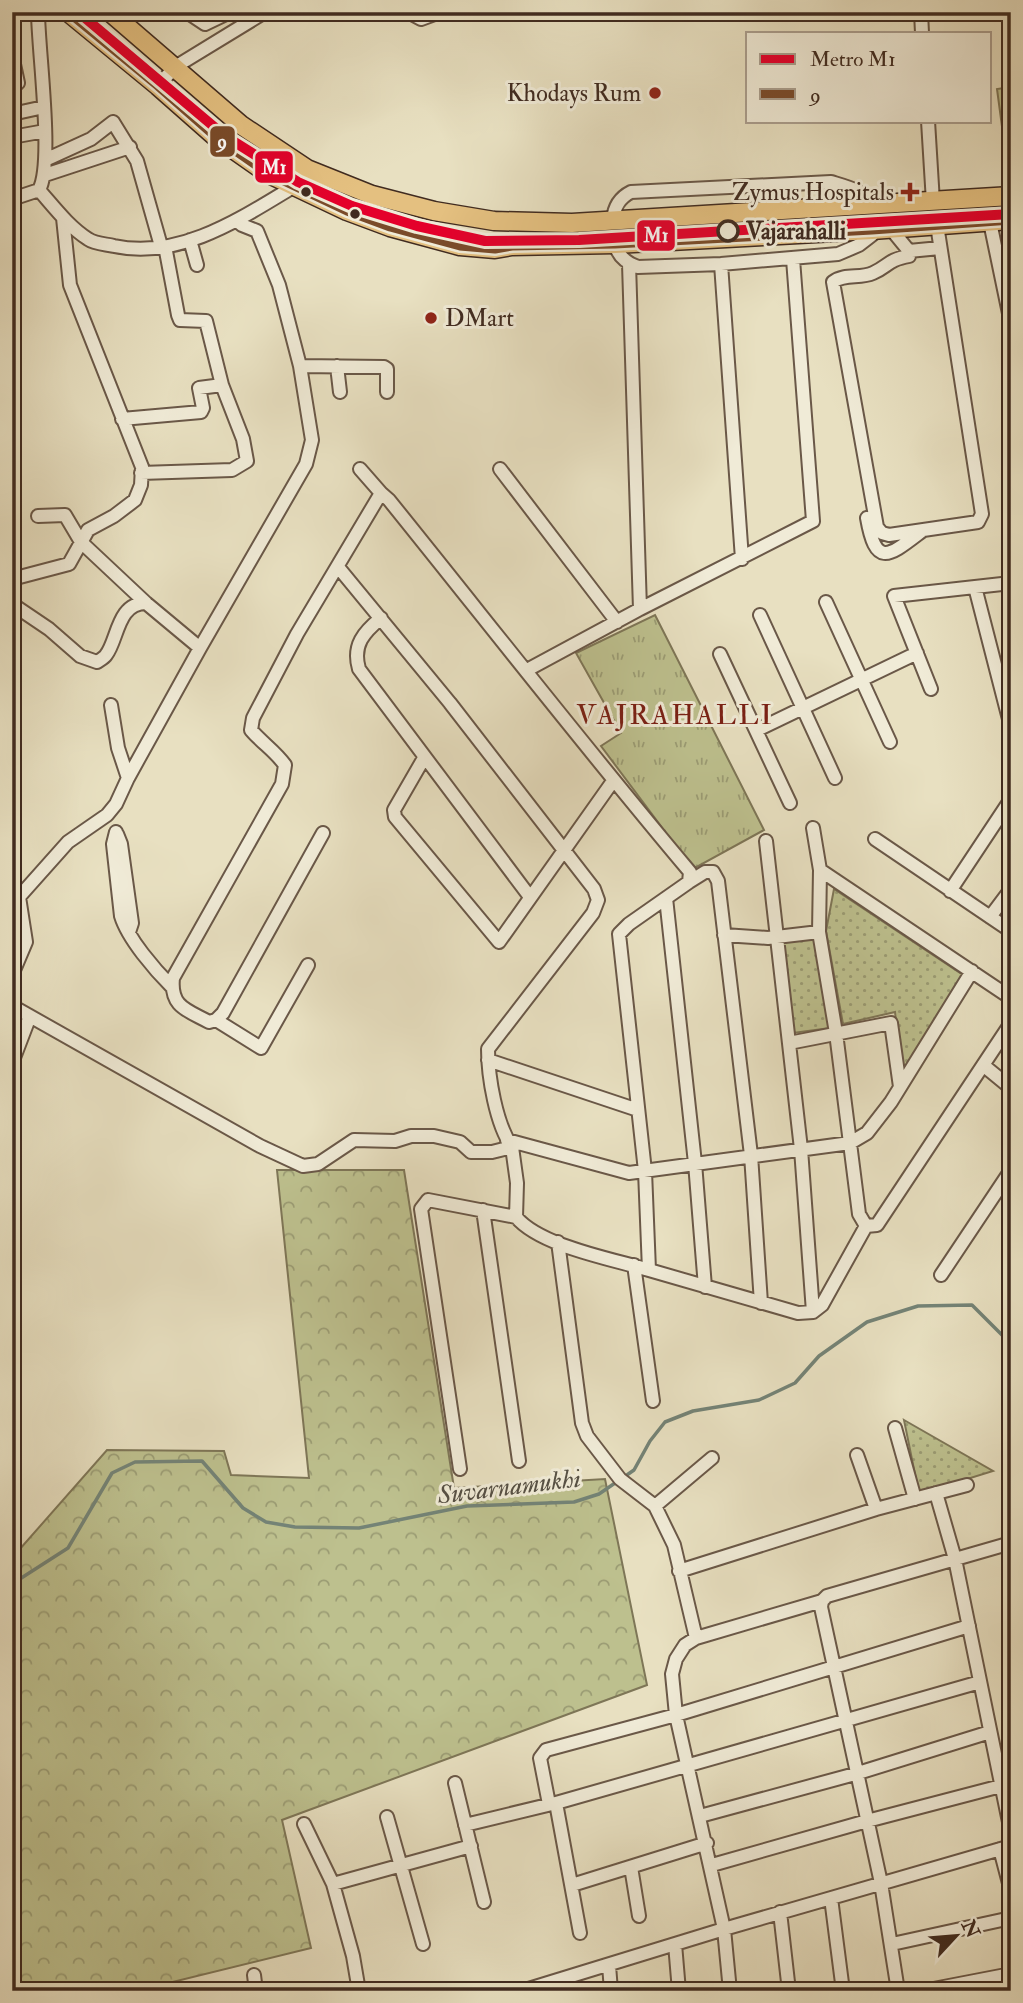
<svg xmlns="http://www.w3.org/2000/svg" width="1023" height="2003" font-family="'IM FELL Double Pica',serif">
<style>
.grass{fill:url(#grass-tufts);stroke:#7e7657;stroke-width:2}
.forest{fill:url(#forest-crowns);stroke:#7e7657;stroke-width:2}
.park{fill:url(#park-dots);stroke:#7e7657;stroke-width:2}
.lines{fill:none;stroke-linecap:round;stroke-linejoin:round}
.stream{stroke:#748376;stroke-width:3.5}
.minor-casing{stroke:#6a5848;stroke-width:16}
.highway-casing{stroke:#402b20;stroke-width:21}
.minor{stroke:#f0ebd7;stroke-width:12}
.highway{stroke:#e4c080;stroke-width:18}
.bus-1-casing{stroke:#f0ebd7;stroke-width:14}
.bus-1{stroke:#7a4b2a;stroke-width:9}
.metro-1-casing{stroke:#f0ebd7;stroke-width:16}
.metro-1{stroke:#e4002b;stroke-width:10}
.poi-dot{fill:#8f2418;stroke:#f0ebd7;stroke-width:2.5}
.bus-dot{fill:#402b20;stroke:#f0ebd7;stroke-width:2.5}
.stop-dot{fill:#f0ebd7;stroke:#402b20;stroke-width:3.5}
.labels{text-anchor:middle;stroke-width:6;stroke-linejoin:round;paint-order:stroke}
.poi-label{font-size:24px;fill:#402b20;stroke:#f0ebd7;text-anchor:end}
.stop-label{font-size:24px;font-weight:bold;fill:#402b20;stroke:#f0ebd7;text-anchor:start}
.water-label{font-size:26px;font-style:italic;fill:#565044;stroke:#f0ebd7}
.quarter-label{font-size:28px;letter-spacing:2px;fill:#7a1f14;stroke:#f0ebd7}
.line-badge{stroke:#f0ebd7;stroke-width:2.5}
.badge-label{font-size:19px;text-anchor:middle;font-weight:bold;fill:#fff}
</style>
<defs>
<pattern id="grass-tufts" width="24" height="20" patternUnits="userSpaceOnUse" patternTransform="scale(1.75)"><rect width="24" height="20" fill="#bdc08e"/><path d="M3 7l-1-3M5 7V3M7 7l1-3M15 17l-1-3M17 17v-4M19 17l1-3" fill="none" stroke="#9b9c74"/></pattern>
<pattern id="forest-crowns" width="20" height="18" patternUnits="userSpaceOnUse" patternTransform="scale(1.75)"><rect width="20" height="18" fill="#bdc08e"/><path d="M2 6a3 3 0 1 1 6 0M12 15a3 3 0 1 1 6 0" fill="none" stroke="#9b9c74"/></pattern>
<pattern id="park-dots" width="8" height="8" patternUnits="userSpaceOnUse" patternTransform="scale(1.75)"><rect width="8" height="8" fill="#bdc08e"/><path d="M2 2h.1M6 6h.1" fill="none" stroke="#9b9c74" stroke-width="1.8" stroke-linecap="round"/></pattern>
</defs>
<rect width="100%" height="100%" fill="#e8e0c1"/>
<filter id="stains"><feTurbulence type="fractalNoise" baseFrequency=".00286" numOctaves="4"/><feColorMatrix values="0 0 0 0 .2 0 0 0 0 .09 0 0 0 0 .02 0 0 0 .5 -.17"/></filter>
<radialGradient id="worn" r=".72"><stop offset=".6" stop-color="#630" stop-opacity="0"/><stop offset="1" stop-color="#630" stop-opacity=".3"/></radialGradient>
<path class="grass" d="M655,615L764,830L693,869L601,746L621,733L576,653Z"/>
<path class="forest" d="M277,1170H404L454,1488L605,1479L647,1685L282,1820L311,1948L136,1991H12V1558L107,1450L224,1451L231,1475L309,1478Z"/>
<path class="park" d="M1011,87V164H1007L997,89Z
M834,889L963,975L902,1075L895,1012L843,1024L826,931Z
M817,938L830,1028L793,1033L780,943Z
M904,1420L993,1471L919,1494Z"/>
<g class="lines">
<path class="stream" d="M624,1477L634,1470L650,1441L665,1422L693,1411L759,1400L795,1383L819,1356L867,1322L918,1306L972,1305L1011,1344
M12,1584L68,1548L112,1473L135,1462L202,1461L243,1508L266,1522L295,1527L359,1528L467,1506L574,1502L599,1494L618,1481"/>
<g class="minor-casing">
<path id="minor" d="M187,12L205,24L230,12
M408,12L421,19L440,12
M921,12L922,33
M12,55L18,83
M158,86L175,67L265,12
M12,114L44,107
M928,121L933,202
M12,137L45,131
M45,160L91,139L113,122L137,161L161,246
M45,175L130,147
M39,190C54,207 69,227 88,239C95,244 106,244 114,246C179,260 240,219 293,187
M12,199L39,190C54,163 38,49 38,12
M613,220C614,207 619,198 631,192L831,182C844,186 866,191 872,205
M990,222L1011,323
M891,229L909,251
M190,240L197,265
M615,244C618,256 626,263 638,267L721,264L838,254L859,245L872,235V230
M909,251V256C887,260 889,266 873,273C860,279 845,273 833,282L877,527L882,533L889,535L978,522L982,514L937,225
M909,251L940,248
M629,264L640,609
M721,264L742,559
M300,366L384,367L387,369V392
M337,366L340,392
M122,419L201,412L203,408L199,388L222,385
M360,469L381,493
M500,469L617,622
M141,473L232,470L247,461L243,439L222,385L206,321L180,320L178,315L165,246
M38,516L65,515L81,542L146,603
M867,518C876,569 889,556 922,531
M12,579L69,564L88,530L114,516L135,500L141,485L142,467L70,285L63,218
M975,587L1011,727
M826,602L890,742
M12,604L49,629L80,656L97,662C100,660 104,658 106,655C118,640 117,603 146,603L200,648
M760,615L835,778
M381,618C364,632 352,645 359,669L530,897
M720,654L790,803
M527,670L640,609L813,521L793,259
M931,689L894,596L1011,583
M111,705L118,748L128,778
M757,730L917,653
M424,758L394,810L395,817L499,942L613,781
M813,828L820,870L819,932L836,1033L859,1214L866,1226
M116,832L113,844L121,916C128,939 155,970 172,987
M323,833L223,1013L216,1020L209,1022C187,1010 170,1007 173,978L282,784L285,765C275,751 262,743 251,730L253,718L297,634L381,493L389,500C489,624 587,750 690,872L689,882L629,924L619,934L645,1171L649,1270L798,1313L813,1312L822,1305L866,1226L877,1225L1011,1023
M117,834L121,844L132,923L129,932
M875,839L1011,931
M766,841L801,1149L813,1312
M820,870L1011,998
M689,882L705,872H713L718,881L751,1155L761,1303
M950,891L1011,799
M666,898L695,1163L705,1287
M990,917L1011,889
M724,935L768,938L819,932
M12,975L26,942L19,897L68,842L107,815L116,804L128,778L200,648L306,464L312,440L300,366L279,285L257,231L242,225L237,221
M12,1006L260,1146L303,1166L318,1164L354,1140L395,1141L411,1136H434L460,1142L471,1152H492L512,1147C496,1124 488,1077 488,1049L593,913L598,900L594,889L450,703L338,567
M216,1020L261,1048L308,965
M789,1043L891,1023L900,1087
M488,1060L638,1110
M12,1063L30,1016
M983,1065L1011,1088
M507,1140L629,1173L850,1143L867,1133L891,1102L972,971
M512,1147L517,1183L516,1217C540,1246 612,1259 649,1270
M483,1210L519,1461
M558,1242L582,1423L587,1436L620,1479L655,1506L674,1545L696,1638
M634,1265L653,1401
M941,1275L1011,1170
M895,1428L915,1499
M857,1455L876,1509
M460,1469L421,1209L428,1200L516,1217
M936,1493L955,1559L1011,1832
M655,1506L712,1458
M679,1571L876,1509L967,1485
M822,1601L696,1638L685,1645L676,1659L672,1674L676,1715L724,1929L1011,1846
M455,1783L484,1902
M556,1803L580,1933
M549,1804L540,1758L546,1750L676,1715L969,1626
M700,1816L855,1774L990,1732
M387,1817L423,1944
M304,1824L333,1884L353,1956L359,1991
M465,1825L556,1803L980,1682
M1000,1849L1011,1891
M712,1865L867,1821L1001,1786
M631,1867L639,1916
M333,1884L471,1846
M572,1885L707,1843
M831,1898L843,1991
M780,1912L789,1991
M675,1944L679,1991
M892,1944L1011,1918
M609,1965L611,1991
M254,1975L256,1991
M522,1991L724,1929L730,1991
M898,1991L881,1883L821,1607L822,1601L827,1596L1011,1543
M923,1991L1011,1974"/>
</g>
<g class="highway-casing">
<path id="highway" d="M68,12L158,86L217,138L267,173L347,211L390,227L460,246L495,249L512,246L615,244L872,230L1011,220
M110,12L241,125L307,169L372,195L434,211L494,221L572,223L1011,196"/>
</g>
<use href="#minor" class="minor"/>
<use href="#highway" class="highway"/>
<g class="bus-1-casing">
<path id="bus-1" d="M68,12L158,86L217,138L267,173L347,211L390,227L460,246L495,249L512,246L615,244L872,230L1011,220"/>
</g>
<use href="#bus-1" class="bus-1"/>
<g class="metro-1-casing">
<path id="metro-1" d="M78,12L225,136L298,182L352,206L417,226L485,241L579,240L1011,214"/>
</g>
<use href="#metro-1" class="metro-1"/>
</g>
<g class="poi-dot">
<circle cx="655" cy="93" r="7"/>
<path d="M906.5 181.5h7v7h7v7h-7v7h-7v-7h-7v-7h7z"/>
<circle cx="431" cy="318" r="7"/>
</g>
<g class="bus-dot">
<circle cx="306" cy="192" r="6"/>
<circle cx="355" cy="214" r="6"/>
</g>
<circle class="stop-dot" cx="728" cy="231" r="10"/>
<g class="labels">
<g class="poi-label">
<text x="641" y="101">Khodays Rum</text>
<text x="894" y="200">Zymus Hospitals</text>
<text x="445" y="326" text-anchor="start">DMart</text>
</g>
<g class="stop-label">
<text x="746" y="239">Vajarahalli</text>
</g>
<g class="water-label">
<text transform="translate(509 1486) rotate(-7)" y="9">Suvarnamukhi</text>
</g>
<g class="quarter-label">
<text x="675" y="724">VAJRAHALLI</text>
</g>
</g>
<g class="line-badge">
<rect x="209" y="125" width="27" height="33" rx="7" fill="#7a4b2a"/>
<rect x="254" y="150" width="40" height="34" rx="7" fill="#e4002b"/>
<rect x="636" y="219" width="40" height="33" rx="7" fill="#e4002b"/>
</g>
<g class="badge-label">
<text x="222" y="148">9</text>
<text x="274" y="174">M1</text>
<text x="656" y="242">M1</text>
</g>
<rect width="1023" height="2003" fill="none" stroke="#e8e0c1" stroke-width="42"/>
<rect x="14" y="14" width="995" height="1975" fill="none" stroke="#402b20" stroke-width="3.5"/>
<rect x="21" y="21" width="981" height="1961" fill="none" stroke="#402b20" stroke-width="2"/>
<rect x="746" y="32" width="245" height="91" fill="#f0ebd7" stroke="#aa9e8e" stroke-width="2"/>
<rect x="760" y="54" width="35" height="10" fill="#e4002b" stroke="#aa9e8e" stroke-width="2"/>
<text x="810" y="66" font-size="21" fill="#402b20">Metro M1</text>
<rect x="760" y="89" width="35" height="10" fill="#7a4b2a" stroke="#aa9e8e" stroke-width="2"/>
<text x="810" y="102" font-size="21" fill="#402b20">9</text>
<g transform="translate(956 1936) rotate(64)" stroke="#f0ebd7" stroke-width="5" paint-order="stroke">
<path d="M0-5L12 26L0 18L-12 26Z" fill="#402b20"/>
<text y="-10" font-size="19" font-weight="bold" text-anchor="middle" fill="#402b20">N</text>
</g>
<rect width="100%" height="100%" filter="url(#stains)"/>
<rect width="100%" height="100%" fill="url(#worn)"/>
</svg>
